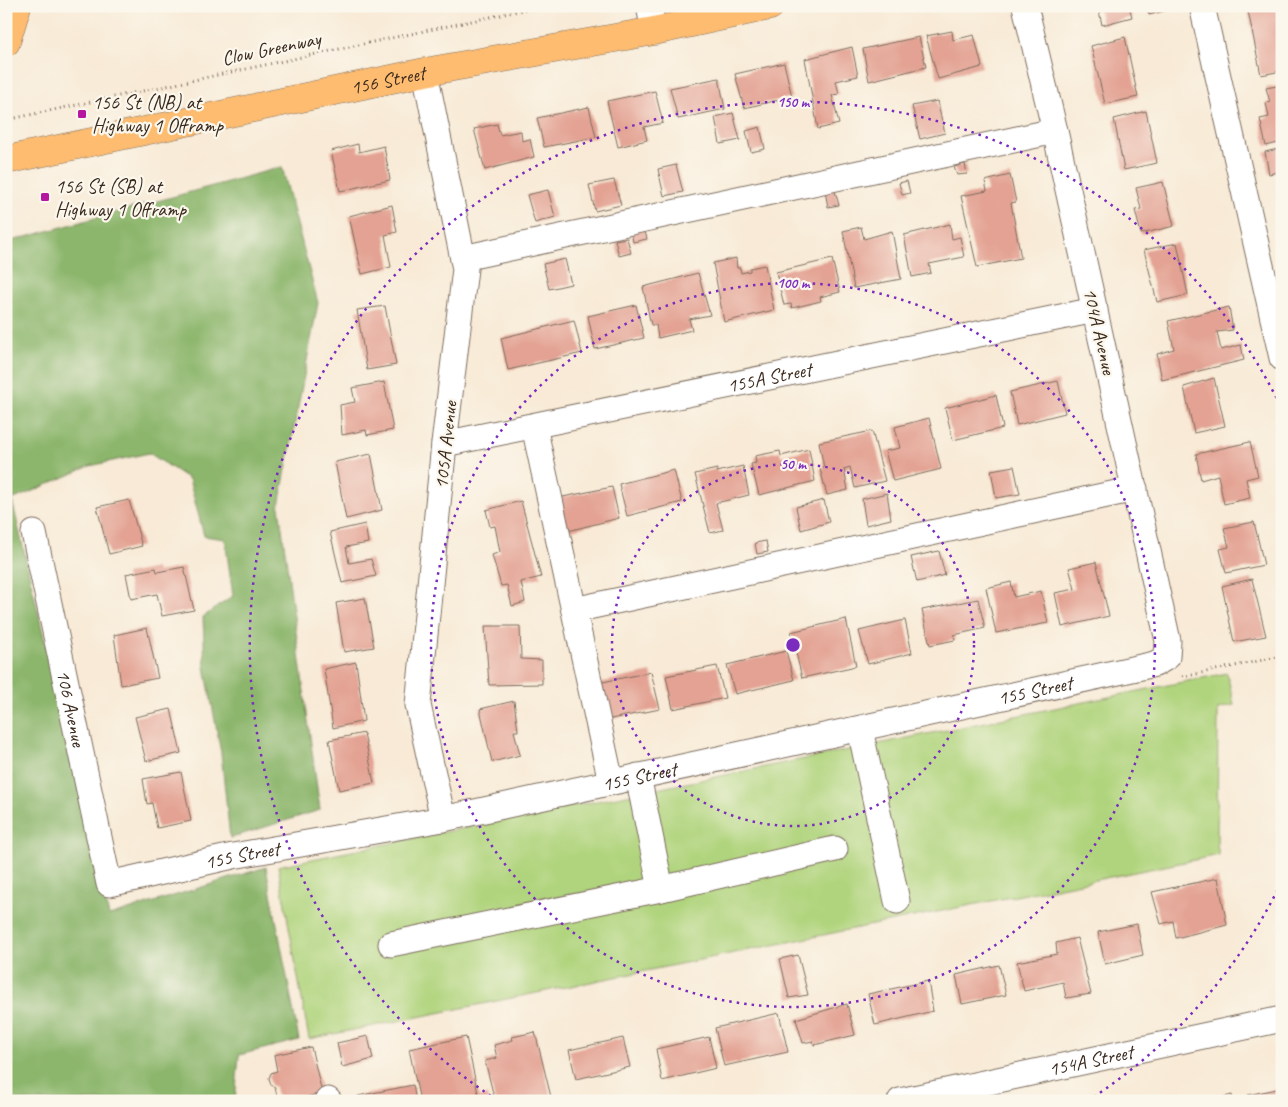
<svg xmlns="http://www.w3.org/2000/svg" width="1288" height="1107" font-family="Caveat,sans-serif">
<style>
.green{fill:#b0d47d;stroke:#767f4e}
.forest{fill:#8cb66c;stroke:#647045}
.building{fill:#e3a293}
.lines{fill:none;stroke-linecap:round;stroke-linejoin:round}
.minor-casing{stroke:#7d6d5e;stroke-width:27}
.major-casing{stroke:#7d6d5e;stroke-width:29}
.highway-casing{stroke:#7d6d5e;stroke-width:29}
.path{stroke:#7d6d5e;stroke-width:3;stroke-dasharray:1 4;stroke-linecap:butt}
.minor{stroke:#fff;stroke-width:25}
.major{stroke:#febc70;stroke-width:28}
.highway{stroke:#febc70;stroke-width:28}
.ring{fill:none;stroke:#7b2cbf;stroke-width:2.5;stroke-dasharray:2.5 5}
.poi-dot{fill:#b5179e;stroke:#fbf7ec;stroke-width:2}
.labels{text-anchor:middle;stroke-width:4.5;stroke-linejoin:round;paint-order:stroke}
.street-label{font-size:20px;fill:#3b2a1e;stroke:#fbf7ec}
.poi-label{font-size:20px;fill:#3b2a1e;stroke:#fbf7ec;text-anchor:start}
.centre{fill:#7b2cbf;stroke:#fbf7ec;stroke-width:2.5}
.ring-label{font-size:15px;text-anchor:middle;font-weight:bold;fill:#7b2cbf;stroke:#fbf7ec;stroke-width:4.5;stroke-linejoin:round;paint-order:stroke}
</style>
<rect width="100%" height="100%" fill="#fbf7ec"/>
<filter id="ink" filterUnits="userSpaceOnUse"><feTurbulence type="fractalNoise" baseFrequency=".02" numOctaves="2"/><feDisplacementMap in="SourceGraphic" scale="10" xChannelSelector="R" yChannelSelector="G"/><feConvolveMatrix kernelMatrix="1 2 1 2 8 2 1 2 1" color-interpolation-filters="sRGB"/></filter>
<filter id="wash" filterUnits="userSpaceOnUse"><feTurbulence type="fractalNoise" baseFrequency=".0096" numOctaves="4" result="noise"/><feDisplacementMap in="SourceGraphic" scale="20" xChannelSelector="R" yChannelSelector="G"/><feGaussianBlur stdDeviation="1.12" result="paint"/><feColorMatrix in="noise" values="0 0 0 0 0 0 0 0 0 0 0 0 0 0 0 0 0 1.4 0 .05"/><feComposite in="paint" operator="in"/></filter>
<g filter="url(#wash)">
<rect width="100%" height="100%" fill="#f8ead6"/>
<path class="green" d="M1227,673L1234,705L1218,709L1217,845L1219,855L309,1039L278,866Z"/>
<path class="forest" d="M282,167L318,303L279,506L320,810L230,838L221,753L205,667L203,617L233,596L225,539L204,536L189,479L149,453L90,466L12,500L109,916L266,867L299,1040L239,1055L235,1101H6V253L11,241Z"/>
<g id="blocks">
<path class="building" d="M1098,6H1129L1132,17L1102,25Z
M1148,6H1171L1172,9L1149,15Z
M1247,6H1282V71L1261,75Z
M952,31L953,40L974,35L982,67L938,79L926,36Z
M919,37L926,67L869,81L863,49Z
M1125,37L1138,97L1105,104L1091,46Z
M852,47L858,76L836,81L839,94L832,95L839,124L818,129L805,59Z
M784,63L792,97L744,108L735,74Z
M719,78L725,109L678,119L670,88Z
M1282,85V142L1266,146L1260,119L1269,117L1266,103L1270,102L1266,88Z
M655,91L663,123L644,127L647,140L618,147L607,101Z
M937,101L945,133L920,139L912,106Z
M589,107L596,137L544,147L537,118Z
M1146,111L1157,163L1124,170L1114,119Z
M733,113L740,140L720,144L715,117Z
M497,124L500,135L521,131L522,141L530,139L534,157L485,170L474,129Z
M760,127L765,149L751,152L746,131Z
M358,144L359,152L384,146L390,180L340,191L331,151Z
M1282,148V171L1269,174L1265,152Z
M965,164L967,174L957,175L954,167Z
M676,165L683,192L664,196L658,169Z
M1010,175L1016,202L1011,203L1021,258L977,267L961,196L987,191L985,181Z
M614,180L621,205L595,211L589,185Z
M907,181L910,193L902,195L899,183Z
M1163,182L1174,226L1141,234L1135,210L1141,209L1136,188Z
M834,188L839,205L828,207L825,191Z
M548,190L555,217L535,223L527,195Z
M392,205L397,232L385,235L391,267L362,274L349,216Z
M950,224L952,239L960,237L964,257L929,264L931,273L912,277L904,235Z
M861,227L864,239L892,231L901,279L854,288L843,231Z
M644,228L647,239L633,242L631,231Z
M627,238L631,253L619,256L615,240Z
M1177,243L1188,295L1157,302L1144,250Z
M736,258L737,268H740L741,273L750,271V268L765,265L774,310L724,322L713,263Z
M565,259L571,284L549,289L543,264Z
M832,259L840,292L820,297L821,301L792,308L791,304L784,305L776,272Z
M698,273L710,315L689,319L692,330L658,338L656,325H651L643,287Z
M636,305L644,338L595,349L588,316Z
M385,306L396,365L367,370L357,310Z
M1229,307L1233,330L1217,332L1221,350L1241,345L1244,360L1162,380L1157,354L1174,349L1168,321Z
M574,320L582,353L508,370L501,338Z
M1214,378L1225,426L1194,433L1184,387Z
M1058,381L1065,413L1017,425L1010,392Z
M384,382L393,430L367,435L366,430L342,435L340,405L355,402L352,388Z
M996,395L1003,428L953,440L945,408Z
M929,418L941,469L893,481L885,451L900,448L895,427Z
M872,431L885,481L855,488L850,467L844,469L848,490L827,495L820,469L824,468L819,442Z
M1250,442L1258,476L1246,479L1250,498L1224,504L1218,475L1201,480L1196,454Z
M809,449L815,481L759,495L751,464L756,463L755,456L780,451L781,456Z
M371,454L382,510L346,519L335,462Z
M743,466L749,495L716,503L723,530L710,533L695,474L717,469V472Z
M1014,466L1020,494L996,498L991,470Z
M674,470L682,502L627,516L619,484Z
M612,487L619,518L564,532L558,498Z
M887,493L891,519L866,525L862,499Z
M129,500L142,546L109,554L97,507Z
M824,500L829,522L801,530L796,507Z
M521,501L541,577L521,582L525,602L512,606L507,585L501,586L492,555L500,552L495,526L490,527L486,510Z
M1254,522L1264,565L1226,573L1220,549L1229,547L1224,528Z
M365,524L368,543L346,547L349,563L371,559L376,576L342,583L330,532Z
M766,541L768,552L757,554L755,543Z
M939,551L945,575L917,582L911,557Z
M1096,562L1109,616L1062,627L1055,593L1075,589L1069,568Z
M184,567L194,610L162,616L157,594L131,599L126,574L156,568L157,572Z
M1252,579L1266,636L1234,642L1222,586Z
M1011,582L1014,597L1041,591L1048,623L996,633L986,588Z
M365,598L374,647L344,652L336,603Z
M978,599L985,628L954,635L955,640L930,645L922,610Z
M846,619L856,666L802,678L791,632Z
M905,620L912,653L868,664L859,631Z
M485,626H520L521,659L542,660V684L489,685Z
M147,628L158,678L121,685L114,635Z
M786,651L794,680L735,694L727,665Z
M356,662L364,721L333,728L324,669Z
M717,666L725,698L673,709L666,676Z
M651,672L660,709L606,720L598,683Z
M514,701L518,731H514L520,755L492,762L480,709Z
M171,709L181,753L146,761L135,717Z
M364,733L374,783L339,790L329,740Z
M181,772L191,821L157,828L152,803L147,804L143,779Z
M1218,878L1227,925L1176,938L1173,921L1161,924L1152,892Z
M1137,924L1143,955L1105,964L1098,932Z
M1077,938L1091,994L1066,998L1063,982L1024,991L1017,962L1057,954L1056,943Z
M798,955L808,995L789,998L780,959Z
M999,965L1006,995L962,1004L956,975Z
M928,981L933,1011L875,1025L868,994Z
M847,1004L855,1035L814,1045L813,1041L803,1043L796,1019Z
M779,1013L788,1052L724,1066L715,1028Z
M535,1032L552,1101H495L485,1061L497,1058L494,1045L513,1040L512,1037Z
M368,1036L373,1059L342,1067L337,1043Z
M466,1037L479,1098L487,1095L489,1101H457L456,1096L449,1098L450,1101H420L409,1049Z
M709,1037L716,1068L662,1081L656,1049Z
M623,1038L630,1067L576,1079L569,1050Z
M311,1047L322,1093L290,1101H278L275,1087L271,1085L269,1078L271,1073L277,1071L274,1055Z
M413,1085L416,1101H359L358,1096Z
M1282,1088V1101H1249L1248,1095Z
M1232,1095L1233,1101H1213V1100Z"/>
</g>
</g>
<g filter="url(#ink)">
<use href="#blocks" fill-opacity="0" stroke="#7d6d5e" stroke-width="1"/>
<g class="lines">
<g class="minor-casing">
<g id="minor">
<path d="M649,6L654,31"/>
<path d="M1202,6L1282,358"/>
<path d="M425,72L465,269L444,444L418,705L443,819"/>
<path d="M463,258L1055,131"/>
<path d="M534,426L611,782"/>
<path id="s1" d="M444,444L1095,310"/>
<path id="s2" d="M34,533L109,884L233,856L443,819L1155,664L1167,657L1168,641L1055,131L1025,6"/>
<path d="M574,610L1135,489"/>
<path d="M860,729L897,901"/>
<path d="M638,776L661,889"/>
<path d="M391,944L661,889L835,849"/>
<path d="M328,1100L329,1101"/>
<path id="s3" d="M900,1101L1282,1019"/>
</g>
</g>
<g class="major-casing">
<g id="major">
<path id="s4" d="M6,160L425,72L654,31L770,6"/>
</g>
</g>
<g class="highway-casing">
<path id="highway" d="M6,42L17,6"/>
</g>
<path class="path" d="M608,6L609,8
M6,120L542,6
M1182,677L1282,656"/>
<use href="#minor" class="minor"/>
<use href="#major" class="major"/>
<use href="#highway" class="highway"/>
</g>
</g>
<g class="ring">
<circle cx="793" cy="645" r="181"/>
<circle cx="793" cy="645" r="362"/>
<path d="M1281 883A543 543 0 0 1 1089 1100M497 1100A543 543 0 1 1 1281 407"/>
</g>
<g class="poi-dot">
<rect x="77" y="109" width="10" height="10" rx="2.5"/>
<rect x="40" y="192" width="10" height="10" rx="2.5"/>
</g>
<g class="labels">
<g class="street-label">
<text transform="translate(271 48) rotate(-12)" y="7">Clow Greenway</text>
<text dy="7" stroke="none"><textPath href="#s4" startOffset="390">156 Street</textPath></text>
<text transform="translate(1100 331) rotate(77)" y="7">104A Avenue</text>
<text dy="7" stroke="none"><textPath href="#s1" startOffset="332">155A Street</textPath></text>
<text transform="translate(445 445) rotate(-84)" y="7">105A Avenue</text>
<text dy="7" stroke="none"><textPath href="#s2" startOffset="1305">155 Street</textPath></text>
<text dy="7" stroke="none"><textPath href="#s2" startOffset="179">106 Avenue</textPath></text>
<text dy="7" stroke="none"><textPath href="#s2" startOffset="900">155 Street</textPath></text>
<text dy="7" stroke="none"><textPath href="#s2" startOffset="495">155 Street</textPath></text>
<text dy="7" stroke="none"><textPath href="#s3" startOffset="195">154A Street</textPath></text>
</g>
<g class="poi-label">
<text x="92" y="109">156 St (NB) at<tspan x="92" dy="23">Highway 1 Offramp</tspan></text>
<text x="55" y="193">156 St (SB) at<tspan x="55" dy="23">Highway 1 Offramp</tspan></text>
</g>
</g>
<circle cx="793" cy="645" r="8" class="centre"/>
<g class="ring-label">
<text x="793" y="107">150 m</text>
<text x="793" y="288">100 m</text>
<text x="793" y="469">50 m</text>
</g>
<rect width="1288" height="1107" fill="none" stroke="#fbf7ec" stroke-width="25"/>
</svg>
